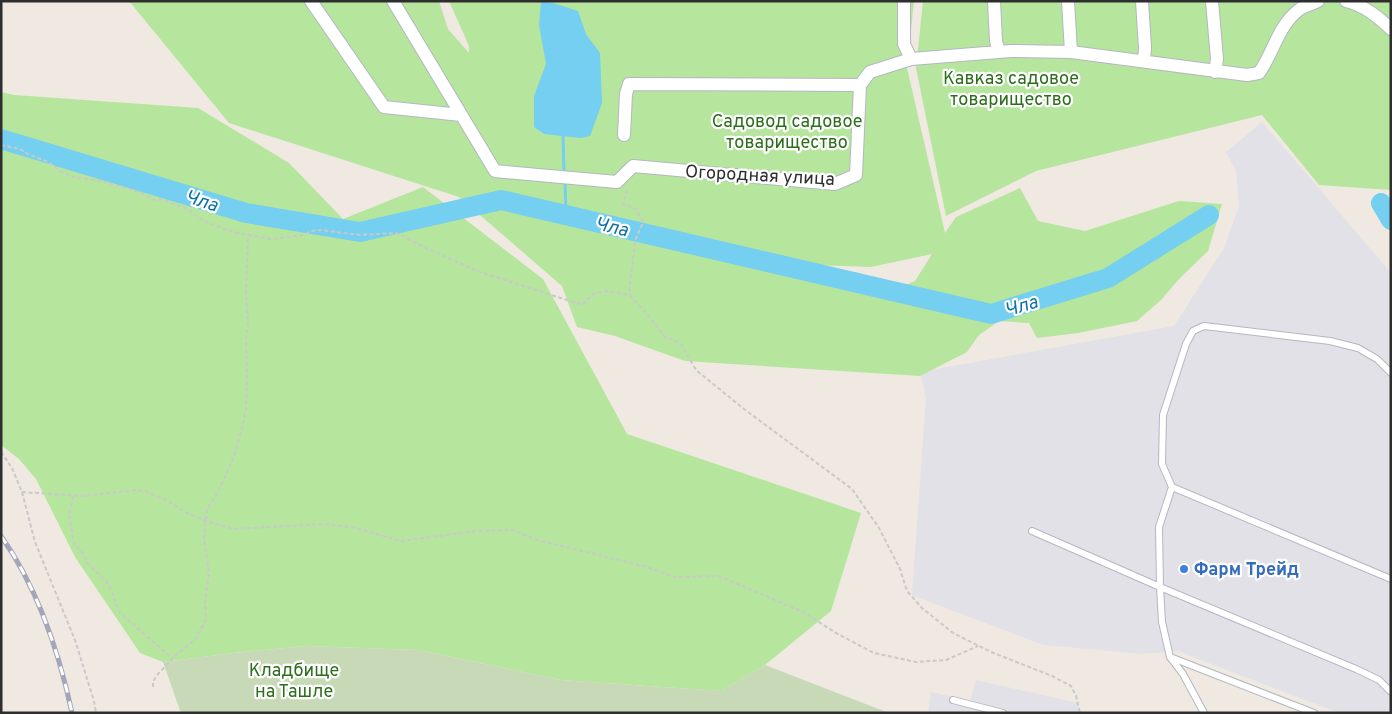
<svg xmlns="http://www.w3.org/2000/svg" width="1392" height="714" font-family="Overpass,sans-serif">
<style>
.industrial{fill:#e3e1e8}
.green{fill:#b6e59e;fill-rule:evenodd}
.cemetery{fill:#c8d9b8}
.water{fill:#75cff0}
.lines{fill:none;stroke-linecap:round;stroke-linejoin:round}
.stream{stroke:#75cff0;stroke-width:3}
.river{stroke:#75cff0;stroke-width:20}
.service-casing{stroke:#b4b7c1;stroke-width:8}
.minor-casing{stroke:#b4b7c1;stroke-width:14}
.path{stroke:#c9c9c9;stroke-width:2;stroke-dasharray:4 2.5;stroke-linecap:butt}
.service{stroke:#fff;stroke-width:6}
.minor{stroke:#fff;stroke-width:12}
.rail-casing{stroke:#a3a6b8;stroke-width:5}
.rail{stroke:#fff;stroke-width:3;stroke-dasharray:9;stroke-linecap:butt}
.shop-dot{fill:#3f7fe0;stroke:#fff;stroke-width:2}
.labels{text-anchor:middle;stroke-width:4.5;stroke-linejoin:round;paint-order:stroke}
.park-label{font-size:18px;fill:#2c6e1b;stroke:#fff}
.street-label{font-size:18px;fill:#2e2e2e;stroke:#fff}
.shop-label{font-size:18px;font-weight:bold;fill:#366cbe;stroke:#fff;text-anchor:start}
.water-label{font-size:19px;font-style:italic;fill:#0d6fa3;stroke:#fff}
</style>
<rect width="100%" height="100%" fill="#efe9e1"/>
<path class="industrial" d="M1262,122L1391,273V713H1339L1177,651L1142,654L1043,645L912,595L926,397L920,372L1174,326L1224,248L1239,206L1236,171L1226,152Z
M976,680L1078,703V713H928L931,692L970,701Z"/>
<path class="green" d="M129,1H439L448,29L469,53V46L449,1H914L907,68L945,233L956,217L1020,188L1038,221L1085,231L1179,201L1222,204L1208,251L1179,279L1161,300L1137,321L1078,333L1037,338L1029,323L999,321L979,335L967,352L920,376L685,361L615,336L577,327L562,286L459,197L229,123ZM932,254L915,281L894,290L884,280L815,265L871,267Z
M923,1H1391V190L1319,185L1262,115L1036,171L946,216L916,68Z
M1,92L14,95L198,108L289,163L343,219L423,187L543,279L627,434L861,513L831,611L765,665L721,691L561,680L418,650L306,646L233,653L163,662L140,653L75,557L36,479L19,459L1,445Z"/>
<path class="cemetery" d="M306,646L418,650L561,680L721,691L765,665L889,713H181L163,662L233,653Z"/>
<path class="water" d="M541,2L553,3L578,11L586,34L600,53L602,103L590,136L581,138L544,134L534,127V96L546,64L539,25Z"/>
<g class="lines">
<path class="stream" d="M564,173L563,136L566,133
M565,180L566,216"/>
<path class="river" d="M1,139L246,213L360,232L501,200L991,314L1108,278L1209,215
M1381,203L1391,220"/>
<g class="service-casing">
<path id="service" d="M1391,373L1377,359L1358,348L1330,341L1204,326L1193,331L1186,344L1163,415L1162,464L1172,487L1159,527L1160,587L1356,669L1379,680L1391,692
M1172,487L1391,579
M1032,531L1160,587L1162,622L1170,657
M953,700L1003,713
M1204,713L1183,674L1170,657L1314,713"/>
</g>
<g class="minor-casing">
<path id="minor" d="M311,1L384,107L461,115
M393,1L495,171L617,182L633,166L835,184L856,175L860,85L870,72L911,59L1011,51L1071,52L1247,75L1259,73C1274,52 1278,25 1300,9C1305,6 1312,4 1318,1
M904,1V44L911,59
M994,1L996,41L999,52
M1068,1L1071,52
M1142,1L1145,48L1144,61
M1212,1L1217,59L1215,72
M1346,1C1365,6 1377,16 1391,29
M624,135L626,94L629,84L860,85"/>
</g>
<path class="path" d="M1,145L20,149L28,154L48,162L60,171L73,177L97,180L139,192L155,200L161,199L187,209L204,221L233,232L271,239L304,235L311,231L320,230L360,235L396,233L424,247L477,271L582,305L593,294L606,291L629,295L643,309L665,337L680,343L696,370L744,409L852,489L879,528L900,569L907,591L922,608L953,633L991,652L1052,676L1071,686L1076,696L1080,713
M627,190L623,204L636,209L643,222L635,241L629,295
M1,452L12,468L22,492L35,542L75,640L94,701L96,713
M22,492L83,496L137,490L145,491L168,501L187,513L206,521L233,529L325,524L356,528L401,541L477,531L513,530L534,539L647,567L674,577L719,576L803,612L836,633L874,653L916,662L946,660L978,646
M73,496L69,515L74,543L84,555L87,563L106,581L111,589L119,612L172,658
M153,687V682L157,675L177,654L196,639L206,619L205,603L209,573L204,538L207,509L218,492L234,456L243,425L246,409L247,374L246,340L248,323L246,295L248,235"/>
<use href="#service" class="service"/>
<use href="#minor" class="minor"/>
<g class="rail-casing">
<path id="rail" d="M1,536C37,587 59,652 72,713"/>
</g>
<use href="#rail" class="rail"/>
</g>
<circle class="shop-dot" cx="1184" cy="569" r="5"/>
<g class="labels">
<g class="park-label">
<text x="1011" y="84">Кавказ садовое<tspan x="1011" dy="21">товарищество</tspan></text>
<text x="787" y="127">Садовод садовое<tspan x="787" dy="21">товарищество</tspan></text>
<text x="294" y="676">Кладбище<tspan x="294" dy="21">на Ташле</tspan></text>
</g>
<g class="street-label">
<text transform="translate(760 175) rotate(3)" y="6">Огородная улица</text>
</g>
<g class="shop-label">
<text x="1194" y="575">Фарм Трейд</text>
</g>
<g class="water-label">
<text transform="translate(202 200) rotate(17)" y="7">Чла</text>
<text transform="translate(612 226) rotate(13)" y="7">Чла</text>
<text transform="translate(1021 305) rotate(-17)" y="7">Чла</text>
</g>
</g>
<rect width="1392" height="714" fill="none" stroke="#2e2e2e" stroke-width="5"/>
</svg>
